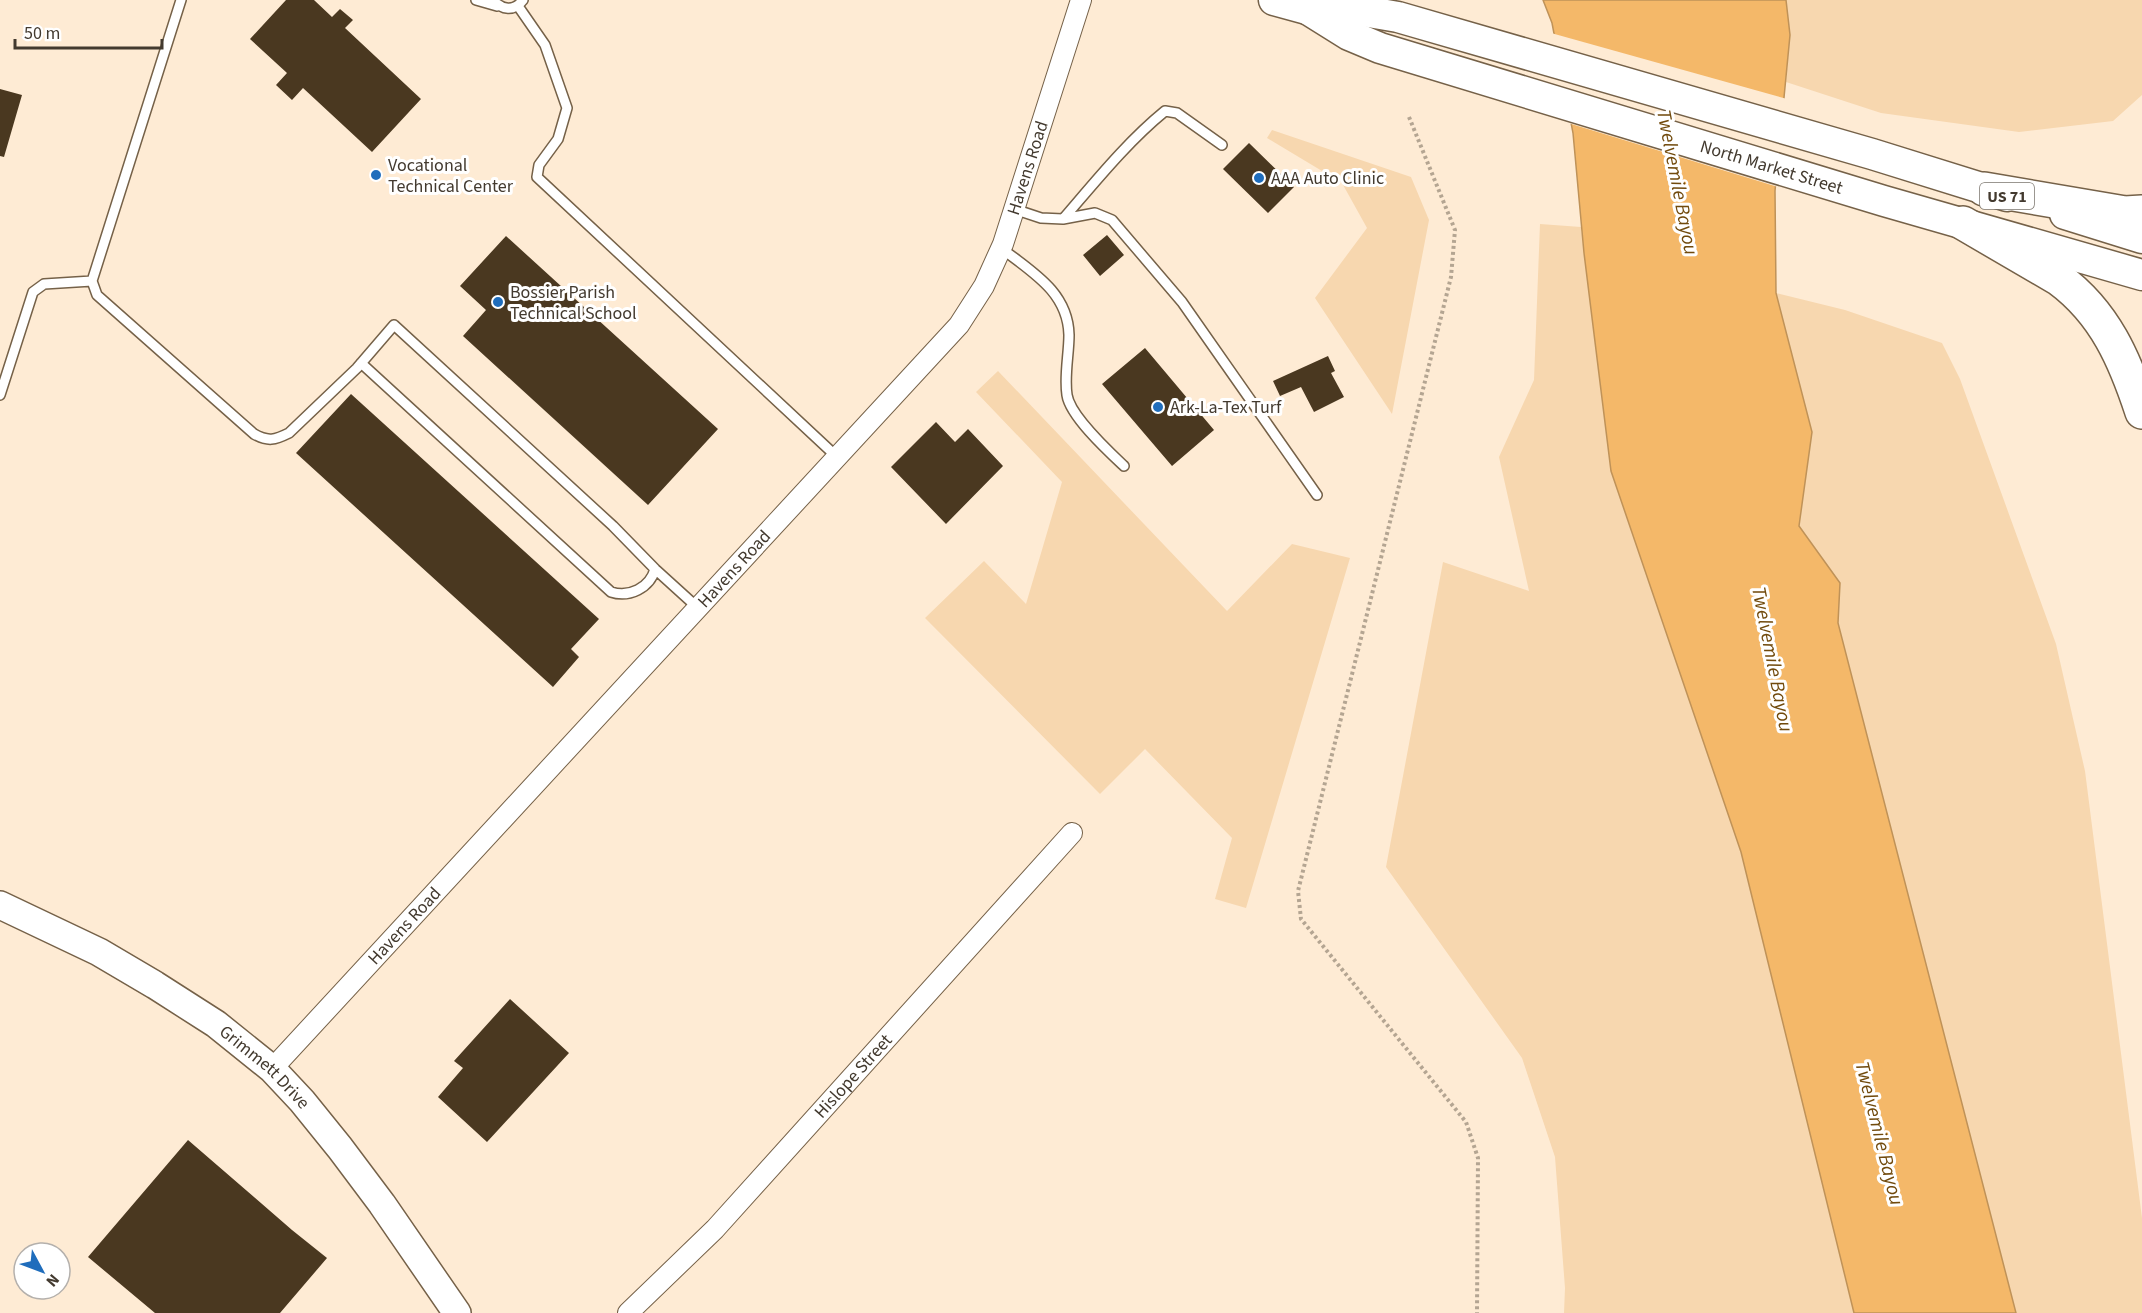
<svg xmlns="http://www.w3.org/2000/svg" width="2142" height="1313" font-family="'Source Sans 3',sans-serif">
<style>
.green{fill:#f7d7af}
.water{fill:#f4b869;stroke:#bf9258;stroke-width:1.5}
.pier{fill:#feebd4}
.building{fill:#4a3820}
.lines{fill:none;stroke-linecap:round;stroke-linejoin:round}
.lane-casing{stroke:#756148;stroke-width:12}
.street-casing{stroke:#756148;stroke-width:22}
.secondary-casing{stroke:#756148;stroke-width:30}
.primary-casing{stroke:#756148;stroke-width:33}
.highway-casing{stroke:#756148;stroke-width:36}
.path{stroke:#b4a592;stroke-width:4;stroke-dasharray:3 3;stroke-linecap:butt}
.lane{stroke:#fff;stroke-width:9}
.street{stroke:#fff;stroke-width:20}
.secondary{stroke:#fff;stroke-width:27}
.primary{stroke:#fff;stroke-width:30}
.highway{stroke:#fff;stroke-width:33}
.poi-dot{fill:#1f6dbc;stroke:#fff;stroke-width:2}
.labels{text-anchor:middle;stroke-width:6;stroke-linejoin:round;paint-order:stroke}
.shield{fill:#fff;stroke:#7b756d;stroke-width:1.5}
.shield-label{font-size:16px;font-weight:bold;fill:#433a2f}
.poi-label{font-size:18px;fill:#433a2f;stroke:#fff;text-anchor:start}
.street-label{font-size:18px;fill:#433a2f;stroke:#fff}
.water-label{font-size:20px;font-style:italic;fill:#714a0c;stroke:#fff}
</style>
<rect width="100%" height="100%" fill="#feebd4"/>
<path class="green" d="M1786,0H2142V95L2113,121L2019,132L1881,113L1786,82L1790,35Z
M1272,130L1411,177L1429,220L1392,414L1315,298L1367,228L1342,183L1267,138Z
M1540,224L1581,227L1611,471L1741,852L1854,1313H1564L1565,1288L1555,1157L1522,1058L1386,867L1443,562L1529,591L1499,457L1534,380Z
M1776,293L1845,310L1942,343L1960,379L2056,644L2085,771L2142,1218V1313H2016L1838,623L1840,583L1799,526L1812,432Z
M998,371L1227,611L1292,544L1350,558L1246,908L1215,899L1232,838L1145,749L1100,794L925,618L984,561L1026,604L1062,482L976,392Z"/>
<path class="water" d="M1543,0H1786L1790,35L1775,191L1776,293L1812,432L1799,526L1840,583L1838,623L2016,1313H1854L1741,852L1611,471L1584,253L1573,133L1552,23Z"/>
<path class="pier" d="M1551,33L1787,99L1778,187L1568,123Z"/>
<path class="building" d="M286,0H314L332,17L340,9L353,20L345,28L421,99L372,152L303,88L292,100L276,85L287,73L250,39Z
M0,89L22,95L4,157L0,156Z
M1249,143L1294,187L1268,213L1223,169Z
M1107,235L1124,255L1100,276L1083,255Z
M506,236L718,429L648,505L463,336L486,310L460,286Z
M1145,348L1214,430L1172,466L1102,384Z
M1328,356L1335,371L1331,373L1344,397L1314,412L1301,387L1280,396L1273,381Z
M351,394L599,619L571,649L579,657L553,687L296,453Z
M936,422L955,442L968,429L1003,466L946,524L891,467Z
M510,999L569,1053L487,1142L438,1097L463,1068L454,1061Z
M188,1140L292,1230L327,1258L280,1313H155L88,1257Z"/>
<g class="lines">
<g class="lane-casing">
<path id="lane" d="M181,0L92,281L97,295L254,434C268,442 275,440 289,433L357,368L394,325L613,526L655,569C650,588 629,598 611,592L361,363
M476,0L497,6
M493,0C502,10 514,12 523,0
M518,6L545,45L567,108L558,139L539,165L537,177L837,457
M1014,209L1041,218L1063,219L1095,213L1112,220L1182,302L1317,495
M1063,219C1095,182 1127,142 1165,111L1177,113L1222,145
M1001,248C1032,272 1068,292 1069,335C1069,354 1064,376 1067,395C1070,416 1108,451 1124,466
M0,395L33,292L44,284L92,281
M655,569L698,608"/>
</g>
<g class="street-casing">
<g id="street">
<path id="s1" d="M272,1069L959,325L984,286L1003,244L1081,0"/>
<path id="s2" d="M628,1313L715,1229L1072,833"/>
</g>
</g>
<g class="secondary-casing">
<g id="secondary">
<path id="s3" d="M0,905L99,952L155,985L216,1024L272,1069L302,1101L340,1148L382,1204L457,1313"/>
</g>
</g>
<g class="primary-casing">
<g id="primary">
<path d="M1274,0L1307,9L1357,10L1398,17L1872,154L2007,196"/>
<path id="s4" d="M1309,10L1349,35L1380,48L1884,201L2142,275"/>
<path d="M2065,214L2142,238"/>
</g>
</g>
<g class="highway-casing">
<path id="highway" d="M1984,189L2125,213L2142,212
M1963,223L2059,279C2105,313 2125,360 2142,412"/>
</g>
<path class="path" d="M1409,117L1455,230L1451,277L1298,891L1301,919L1466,1122L1478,1158L1477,1313"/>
<use href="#lane" class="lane"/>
<use href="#street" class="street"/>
<use href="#secondary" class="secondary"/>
<use href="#primary" class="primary"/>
<use href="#highway" class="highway"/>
</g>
<g class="poi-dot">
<circle cx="376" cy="175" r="6"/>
<circle cx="1259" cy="178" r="6"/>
<circle cx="498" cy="302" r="6"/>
<circle cx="1158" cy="407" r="6"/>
</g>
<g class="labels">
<rect class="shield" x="1980" y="183" width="54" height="26" rx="4.5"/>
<g class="shield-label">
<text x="2007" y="202">US 71</text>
</g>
<g class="poi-label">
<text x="388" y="171">Vocational<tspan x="388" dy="21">Technical Center</tspan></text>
<text x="1271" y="184">AAA Auto Clinic</text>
<text x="510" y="298">Bossier Parish<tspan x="510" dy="21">Technical School</tspan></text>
<text x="1170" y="413">Ark-La-Tex Turf</text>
</g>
<g class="street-label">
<text dy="6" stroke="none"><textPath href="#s4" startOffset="490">North Market Street</textPath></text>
<text dy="6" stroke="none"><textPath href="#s1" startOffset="1185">Havens Road</textPath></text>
<text dy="6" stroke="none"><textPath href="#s1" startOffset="681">Havens Road</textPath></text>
<text dy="6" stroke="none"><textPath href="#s1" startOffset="195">Havens Road</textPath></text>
<text dy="6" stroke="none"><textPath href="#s3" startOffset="312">Grimmett Drive</textPath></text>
<text dy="6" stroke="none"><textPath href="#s2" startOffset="327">Hislope Street</textPath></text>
</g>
<g class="water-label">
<text transform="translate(1678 182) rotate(79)" y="7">Twelvemile Bayou</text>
<text transform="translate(1773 659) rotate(79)" y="7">Twelvemile Bayou</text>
<text transform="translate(1880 1133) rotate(76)" y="7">Twelvemile Bayou</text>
</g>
</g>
<g transform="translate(42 1271) rotate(131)"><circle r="28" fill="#ffffff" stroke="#b4b0ac" stroke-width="1.5"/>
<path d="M0-4.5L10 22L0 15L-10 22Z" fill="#1f6dbc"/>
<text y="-9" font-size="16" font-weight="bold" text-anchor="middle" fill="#433a2f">N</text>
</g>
<path d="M15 39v9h147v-9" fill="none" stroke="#433a2f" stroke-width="3"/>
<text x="24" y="39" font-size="18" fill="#433a2f" stroke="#ffffff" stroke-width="4.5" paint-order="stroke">50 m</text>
</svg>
